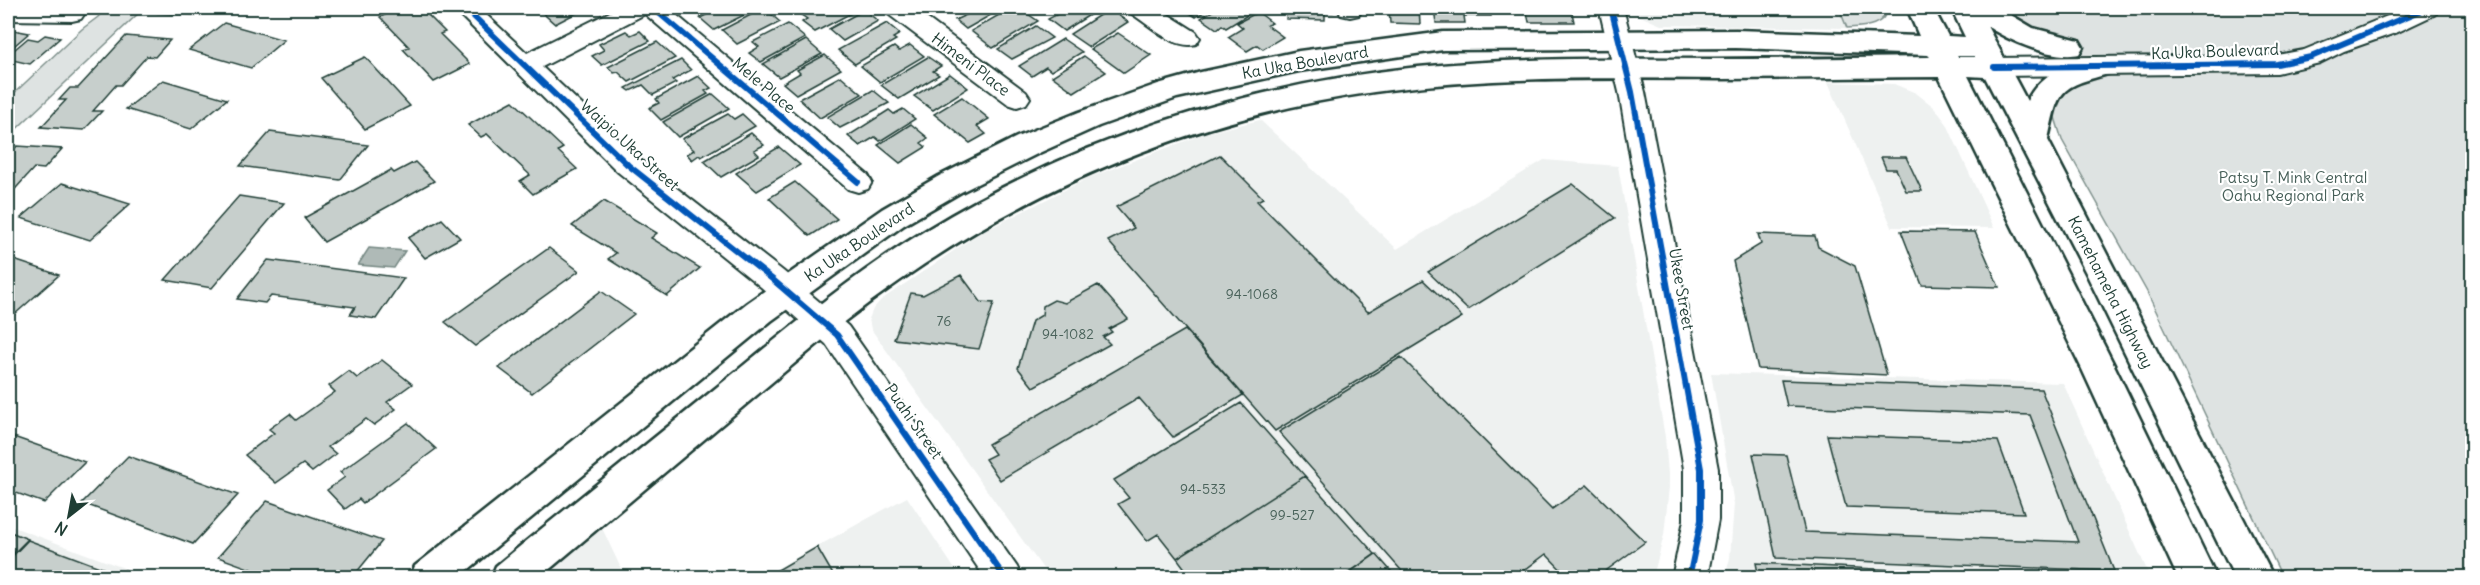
<svg xmlns="http://www.w3.org/2000/svg" width="2480" height="585" font-family="Delius,sans-serif">
<style>
.built{fill:#eef1f0}
.green{fill:#dee3e2;stroke:#7e908b;stroke-width:1.5}
.water{fill:#afbab7;stroke:#758883;stroke-width:1.5}
.building{fill:#c7cfcc;stroke:#1f3d34;stroke-width:1.5}
.lines{fill:none;stroke-linecap:round;stroke-linejoin:round}
.minor-casing{stroke:#1f3d34;stroke-width:4}
.major-casing{stroke:#1f3d34;stroke-width:5}
.minor{fill:#fff;fill-rule:evenodd}
.major{fill:#fff;fill-rule:evenodd}
.cycleway-casing{stroke:#fff;stroke-width:10}
.cycleway{stroke:#0057b8;stroke-width:6}
.labels{text-anchor:middle;stroke-width:4.5;stroke-linejoin:round;paint-order:stroke}
.number-label{font-size:14px;fill:#49625a}
.street-label{font-size:16px;fill:#1f3d34;stroke:#fff}
.park-label{font-size:16px;fill:#455e57;stroke:#fff}
</style>
<rect width="100%" height="100%" fill="#fff"/>
<filter id="ink" filterUnits="userSpaceOnUse"><feTurbulence type="fractalNoise" baseFrequency=".0167" numOctaves="2"/><feDisplacementMap in="SourceGraphic" scale="12" xChannelSelector="R" yChannelSelector="G"/><feConvolveMatrix kernelMatrix="1 2 1 2 8 2 1 2 1" color-interpolation-filters="sRGB"/></filter>
<g filter="url(#ink)">
<path class="built" d="M1636,8H1839L1847,28L1661,25L1640,16Z
M1828,82L1894,84L1916,93L1934,107L1947,124L1994,228L1892,227Z
M1260,120L1397,249L1544,160L1618,166L1665,437L1669,487L1664,535L1653,577H1049L871,329L869,319L873,309L881,300L977,235L1088,178L1206,133Z
M1711,373L2063,383L2150,577H1725L1730,558L1734,504Z
M907,497L960,577L760,578Z
M8,525L148,577H8Z
M602,528L625,577H543Z"/>
<path class="green" d="M105,8H144L8,137V99L82,29L98,17Z
M1839,8H1888C1884,27 1864,27 1847,28Z
M1993,8H2472V577H2282L2147,292L2062,140L2053,111L2057,99L2068,87L2086,79L2068,38L2051,37Z"/>
<path class="water" d="M369,248L405,251L394,268L358,265Z"/>
<path class="building" d="M163,8H207L200,15L158,13Z
M401,8H421L445,32L440,34L470,64L434,82L403,49L409,47L380,17Z
M537,8H586L555,24Z
M720,8H758L714,30L700,18Z
M764,8L780,22L737,44L722,30Z
M812,8H861L815,32L802,22L807,19L800,14Z
M967,8H1003L966,29L955,20L966,15L961,11Z
M1011,8H1019L1038,21L993,48L971,31Z
M1069,8H1094L1088,11L1091,14L1064,31L1048,19Z
M1182,8H1210L1196,17Z
M1217,8H1259L1226,28L1222,25L1217,29L1201,18Z
M1281,8H1333V12H1325V20L1286,19L1287,9H1281Z
M1389,8H1419L1420,24L1390,23Z
M1434,8H1490L1491,16H1464L1465,23H1436Z
M1526,8H1571L1574,22H1529Z
M1109,9L1128,22L1089,47L1070,34Z
M864,10L878,21L843,41L829,29Z
M1258,12L1272,23L1267,25L1283,37L1263,49L1257,45L1247,51L1228,37L1243,28L1237,23Z
M224,23L284,40L251,68L189,50Z
M887,23L900,34L893,38L896,40L855,64L838,50Z
M788,24L805,38L761,62L749,53L759,47L753,42Z
M1036,26L1052,38L1012,59L998,49Z
M8,29L29,33L8,51Z
M626,31L631,35L640,31L650,41L602,65L592,56L604,50L599,44Z
M1118,33L1151,55L1124,73L1091,49Z
M45,35L60,38L30,64L8,59V55L28,38L38,40Z
M126,36L170,40L155,57L147,56L121,85H116L93,111H102L84,130L41,127L66,100H59L70,88H78Z
M1063,39L1082,52L1051,71L1046,67L1032,76L1019,66Z
M806,40L822,54L779,77L763,64Z
M657,42L675,58L629,82L618,72L614,73L608,67Z
M910,45L924,56L880,82L861,66L894,47L899,51Z
M825,55L841,69L796,94L783,83L800,73L797,70Z
M1084,56L1106,72L1074,92L1052,76Z
M365,57L410,106L365,129L321,78Z
M928,57L941,66L933,71L939,75L899,99L881,85Z
M681,60L691,70L672,80L676,83L653,95L643,85L630,91L626,88Z
M950,74L968,88L933,110L914,96Z
M698,76L711,88L705,91L708,94L661,120L649,108L659,103L656,99Z
M841,76L862,94L820,118L799,99Z
M163,80L227,99L191,129L126,109Z
M873,90L889,103L840,128L827,117Z
M713,94L729,108L678,137L663,122Z
M962,97L989,119L977,126L986,134L970,143L934,114Z
M513,101L563,148L558,151L577,169L533,194L520,181L530,175L487,134L481,137L468,125Z
M903,109L915,119L880,141L875,137L860,146L848,136L889,110L894,114Z
M728,114L734,119L742,114L755,126L701,157L699,155L692,160L687,154L694,150L682,139Z
M911,124L928,138L921,143L926,147L900,163L878,145Z
M270,132L368,145L340,180L240,166Z
M751,133L764,145L754,150L759,155L721,177L704,161Z
M17,146L62,149L44,169L34,168L8,197V156Z
M779,147L800,165L757,191L736,173Z
M1220,155L1263,198L1257,201L1368,312L1423,280L1462,317L1275,431L1108,241L1134,228L1116,207Z
M1881,157H1906L1922,191H1906L1896,169H1886Z
M415,162L434,181L324,242L304,218L391,170L394,173Z
M795,182L837,219L810,236L769,198Z
M62,183L130,204L90,240L21,218Z
M1573,184L1615,218L1468,310L1428,272Z
M239,196L284,203L212,288L165,280Z
M604,201L657,233L651,238L700,268L667,296L608,259L616,253L572,226Z
M442,219L460,238L425,258L408,238Z
M1901,231L1975,232L1999,287L1922,285Z
M1758,234L1815,236L1818,247L1855,266L1887,375L1758,369L1733,261L1761,244Z
M549,248L579,271L475,346L445,322Z
M8,258L59,275L15,314L8,312Z
M268,260L404,278L376,319L350,315L355,307L271,296L265,303L237,299Z
M961,275L981,302L994,303L979,349L894,339L911,293L923,295Z
M1098,285L1128,319L1109,329L1112,332L1103,337L1110,344L1033,387L1018,368L1032,321L1042,315L1043,306L1054,300L1065,303Z
M601,291L634,314L532,393L499,368Z
M1185,330L1243,395L1173,437L1139,398L1000,480L985,459L995,454L988,444Z
M1401,357L1552,509L1587,485L1645,542L1596,578H1569L1546,554L1514,578H1408L1279,432Z
M382,360L412,384L387,402L396,409L374,425L366,419L328,447L336,454L312,472L303,464L276,483L245,455L274,433L269,429L290,414L296,420L335,392L329,386L349,371L357,378Z
M1781,380L2041,389L2114,571L1776,558L1753,454L1786,455L1805,532L2078,542L2030,415L1787,406Z
M1241,403L1305,476L1177,558L1158,534L1147,541L1118,504L1129,498L1114,480Z
M408,423L436,449L363,503L359,499L345,509L327,490L345,477L340,472Z
M8,435L85,462L44,503L8,490Z
M1827,435L1998,441L2024,513L1846,507Z
M128,456L238,495L193,544L82,503Z
M1305,476L1375,554L1341,578H1192L1177,558Z
M267,501L382,541L352,578H276L218,557Z
M8,531L28,539L8,559Z
M28,540L113,572L108,578H8V561Z
M817,547L835,578H764Z
M1376,554L1397,578H1342Z
M1756,563L2058,578H1759Z
M125,570L143,578H118Z"/>
<g class="lines">
<g class="minor-casing">
<path id="minor" d="M8,8H81L85,13L81,19L72,21L8,20Z
M453,8H479L527,53L618,8H668L868,175L872,182L868,189L858,192L848,189L645,14L542,67L638,158L783,271L848,326L1017,567L1022,578H985L826,344L761,287L618,172Z
M885,8H913L1026,92L1030,98L1026,104L1017,107L1008,104L888,14Z
M1129,8H1158L1196,32L1200,38L1196,44C1174,50 1150,25 1132,14Z
M1338,8H1362L1363,9L1359,15L1350,17L1341,15Z
M1599,8H1623L1645,92L1718,469V520L1707,578H1672L1684,520V469L1619,92Z
M2407,8H2439L2436,14L2398,32L2344,51L2320,63L2277,73L1994,76L1985,73L1981,67L1985,61L1994,58L2277,55L2304,50Z"/>
</g>
<g class="major-casing">
<path id="major" d="M1907,8H1933L1948,36L1965,37L1951,8H1999L2033,28L2079,40L2083,47L2079,54C2054,60 2008,41 1987,26L2027,101C2039,74 2080,52 2108,60L2112,67L2108,74C2057,88 2059,90 2048,140L2274,578H2235L2086,273L1985,77L1968,76L2115,367L2217,578H2178L2081,367L1939,77C1866,77 1793,79 1720,79C1604,78 1488,76 1374,92C1177,120 1002,199 845,321L539,578H491L496,566L524,543C588,491 653,439 717,387C786,331 853,274 928,229C1075,139 1247,85 1418,67C1516,57 1614,59 1713,59C1785,59 1857,58 1930,57L1928,55L1736,48L1443,50L1299,71L1177,98L1099,126L1039,153L961,192L904,225L771,321L458,578H410L415,566L747,303L882,209L939,176L1017,137L1079,112L1158,84L1201,72L1299,51L1443,32L1736,30L1919,36ZM1957,56H1975V57H1958Z"/>
</g>
<use href="#minor" class="minor"/>
<use href="#major" class="major"/>
<g class="cycleway-casing">
<path id="cycleway" d="M465,8L628,165L772,279L837,335L1005,578
M653,8L858,182
M1611,8L1632,92L1701,469V520L1689,578
M1994,67L2277,64L2311,57L2427,8"/>
</g>
<use href="#cycleway" class="cycleway"/>
</g>
</g>
<g class="labels">
<g class="number-label">
<text x="1252" y="299">94-1068</text>
<text x="944" y="326">76</text>
<text x="1068" y="339">94-1082</text>
<text x="1203" y="494">94-533</text>
<text x="1292" y="520">99-527</text>
</g>
<g class="street-label">
<text transform="translate(2215 51) rotate(-2)" y="6">Ka Uka Boulevard</text>
<text transform="translate(1305 62) rotate(-10)" y="6">Ka Uka Boulevard</text>
<text transform="translate(971 64) rotate(37)" y="6">Himeni Place</text>
<text transform="translate(764 85) rotate(40)" y="6">Mele Place</text>
<text transform="translate(630 145) rotate(42)" y="6">Waipio Uka Street</text>
<text transform="translate(859 242) rotate(-34)" y="6">Ka Uka Boulevard</text>
<text transform="translate(1682 289) rotate(80)" y="6">Ukee Street</text>
<text transform="translate(2111 292) rotate(63)" y="6">Kamehameha Highway</text>
<text transform="translate(914 421) rotate(55)" y="6">Puahi Street</text>
</g>
<g class="park-label">
<text x="2293" y="183">Patsy T. Mink Central<tspan x="2293" dy="18">Oahu Regional Park</tspan></text>
</g>
</g>
<rect width="2480" height="585" fill="none" stroke="#fff" stroke-width="30"/>
<rect x="15" y="15" width="2450" height="555" fill="none" stroke="#1f3d34" stroke-width="2" filter="url(#ink)"/>
<g transform="translate(69 516) rotate(211)" stroke="#ffffff" stroke-width="4.5" paint-order="stroke">
<path d="M0-4.5L10 22L0 15L-10 22Z" fill="#1f3d34"/>
<text y="-9" font-size="16" font-weight="bold" text-anchor="middle" fill="#1f3d34">N</text>
</g>
</svg>
